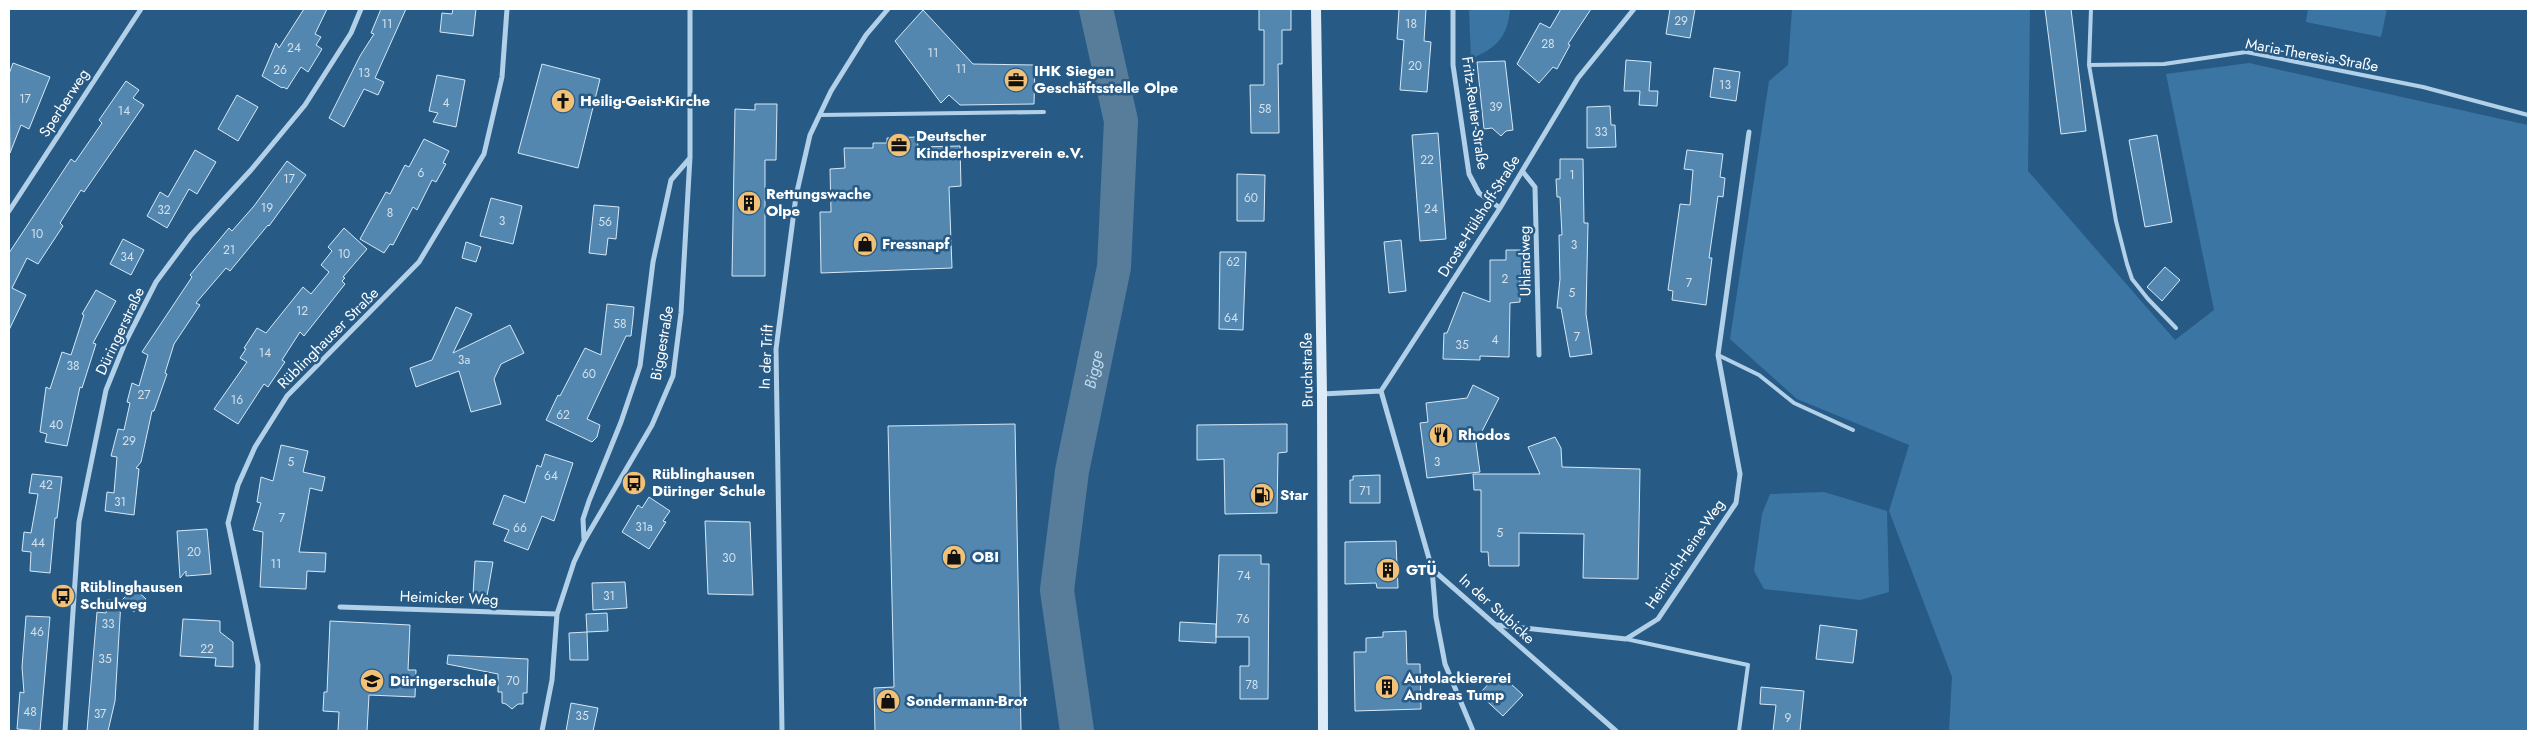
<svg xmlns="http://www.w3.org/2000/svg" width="2537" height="740" font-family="Jost,sans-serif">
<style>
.green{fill:#3b75a3}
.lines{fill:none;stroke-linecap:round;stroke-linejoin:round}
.river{stroke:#587d9a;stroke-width:34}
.building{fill:#5387b0;stroke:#d6e8f6}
.lane{stroke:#b2d0e8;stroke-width:4}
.street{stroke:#b2d0e8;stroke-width:5}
.secondary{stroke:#dcebf7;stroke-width:10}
.labels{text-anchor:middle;stroke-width:5;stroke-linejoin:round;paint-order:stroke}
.number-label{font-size:12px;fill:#d4e1eb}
.street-label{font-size:15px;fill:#fff;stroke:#275b86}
.poi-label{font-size:15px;font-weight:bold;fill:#fff;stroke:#275b86;text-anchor:start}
.water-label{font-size:16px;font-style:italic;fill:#bedaef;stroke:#275b86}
</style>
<rect width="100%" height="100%" fill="#275b86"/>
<path class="green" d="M1469,9H1510C1508,37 1496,48 1471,59Z
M1792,9H2030L2028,171L2175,340L2214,310L2166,74L2249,63L2528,125V731H1949L1952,677L1889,511L1909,445L1797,399L1730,339L1769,81L1788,65Z
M2308,9H2387L2381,37L2306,22Z
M1824,492L1887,511L1889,592L1860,600L1764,589L1754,571L1762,514L1770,494Z"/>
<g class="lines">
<path class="river" id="s1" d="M1077,731L1057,590L1072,471L1114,267L1121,121L1096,9"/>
</g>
<path class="building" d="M304,9H327L315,34L321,37L316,45L322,49L308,72L301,67L287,89L283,87L282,88L262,76L276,43L279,48Z
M381,9H406L375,78L384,82L378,95L364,89L344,127L329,118L360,56L374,34L371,33Z
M453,9H476L473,36L440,32L442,13L452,14Z
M1259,9H1291V30H1282V64H1278L1279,133H1251L1250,85H1264V30H1259Z
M1399,9H1426L1424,41L1431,42L1427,92L1400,90L1404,40L1397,39Z
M1561,9H1591L1568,44L1570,45L1557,69L1553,67L1539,83L1517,64L1540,23L1550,28Z
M1670,9H1695L1690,38L1666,34Z
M2045,9H2071L2086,131L2061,134Z
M923,10L973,64L1035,65L1034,104L960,105L949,95L941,103L895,41Z
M1626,60L1651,62L1649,91H1658L1657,106L1639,105L1640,91H1624Z
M1505,61L1513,130L1506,131L1501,136L1492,128L1484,129L1477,62Z
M13,63L50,77L29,129L21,125L10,153L9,74Z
M542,64L600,79L578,168L518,153Z
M1714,68L1740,72L1736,101L1710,97Z
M437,75L465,80L456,127L433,122L438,113L429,111Z
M126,81L139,90L133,98L144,105L84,192L81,190L60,223L63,226L38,264L27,258L12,288L26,295L9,330V253L71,159L75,162L102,123L99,120Z
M237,95L258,107L238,141L218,129Z
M755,104H777L776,160H765V276H732L735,109L755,110Z
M1610,106L1611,125H1615L1616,147L1587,148V107Z
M1438,133L1446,239L1420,241L1412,135Z
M2157,135L2172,222L2145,227L2129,140Z
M917,137L918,147L960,146L961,186L949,187L952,268L821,273L820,212H831L830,169L845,168L844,148H873V143H887V138Z
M424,139L449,151L443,163L446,164L436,182L432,180L417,210L413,207L393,245L390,244L384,253L360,239L386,192L390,194L405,165L409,167Z
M195,150L216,162L197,194L189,189L167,228L147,216L160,192L168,197Z
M1687,150L1723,154L1720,177L1725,178L1723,197L1718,196L1709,258H1712L1706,305L1672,300L1673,291L1668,290L1680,204L1690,205L1693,170L1684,169Z
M1560,159H1583L1584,223H1588L1586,314L1592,354L1570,357L1561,308H1557L1560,279L1559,235H1562L1560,197H1557L1556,179H1560Z
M287,161L306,175L269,226L268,225L230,271L226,268L196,303L200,305L174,344L165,373L167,374L154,411H152L141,462L136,468L139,469L134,515L105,511L107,492L114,493L117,457L111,456L118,429L124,430L130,403L127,402L132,383L139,386L148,355L142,352L192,277L190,275L229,228L232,231L254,206Z
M1237,174L1265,175L1264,221H1237Z
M491,198L522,206L513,244L480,236Z
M594,205L619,207L616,239L608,238L606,255L589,253Z
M344,228L367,249L343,277L345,278L342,281L345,284L304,336L300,332L282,360L285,362L268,387L264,384L238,424L214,409L247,362L240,358L246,349L244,348L257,328L266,333L303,287L311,294L329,272L321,265L332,251L328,247Z
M123,239L144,250L131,275L110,264Z
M1401,240L1406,291L1389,293L1384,242Z
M466,242L481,247L476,262L462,258Z
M1506,250H1523L1524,274H1520V302L1510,303L1509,357L1480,356V360L1443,359L1444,333H1447L1463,292L1490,302V260H1506Z
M1220,252H1246L1243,330L1219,329Z
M2165,267L2180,280L2162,301L2147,287Z
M96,290L116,301L93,343L96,344L82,388L80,387L67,446L45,442L47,434L40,432L46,387L50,389L62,352L71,355L84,315L82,314Z
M607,304L634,307L633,318L631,336H626L587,419L600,425L597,437L592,442L546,420L558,395L560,396L585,348L601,355Z
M456,307L472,314L453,353L510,325L524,353L501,364L494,379L501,404L471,412L459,371L416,387L410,368L432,360Z
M1473,385L1499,398L1476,443L1480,472L1427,478L1420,423L1428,422L1426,403L1467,398Z
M1015,424L1021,731H875L874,688L894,687L888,426Z
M1287,424V452L1278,453L1277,513L1225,514L1224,459L1197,460V425Z
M1555,437L1561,448L1562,467L1640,469L1638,579L1583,578L1584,534L1519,533V566H1489L1488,552H1481V490H1474L1473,474H1540L1528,447Z
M281,445L308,451L303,472L325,477L322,491L310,488L299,552L326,553L325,572L307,571L306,589L260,587L263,532L253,530L261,503L257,502L261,477L273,481Z
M545,454L573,463L554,521L542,516L528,550L504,541L509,530L493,524L504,495L525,503L537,465L541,467Z
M32,474L62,477L57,518H55L50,573L30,571L31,552L22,551L24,532L31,533L38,494L29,493Z
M1380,475V503H1350V480H1353V476Z
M649,497L670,511L663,521L666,522L649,549L622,532L638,505L642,508Z
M705,521L750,522L753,595L708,594Z
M207,529L211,574L186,576V571L180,578L177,531Z
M1396,541L1398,588H1377L1376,583L1345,584V542Z
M1219,555H1261V564H1269L1268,699H1240V666H1249V637H1216Z
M475,561L493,562L487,596L473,595Z
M625,582L627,608L593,610L592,583Z
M134,588L146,599L134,612L121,601Z
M107,600L121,601L115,701L108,731H87L97,612L106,613Z
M607,613L608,631L587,632L588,660H570L569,633L587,632L586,614Z
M26,616L50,617L40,731L17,729L20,692L24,693L22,667Z
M183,619L220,621V632L233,642V667L215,666L216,658L180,656Z
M330,621L410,625L408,670H416L415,697L369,695L367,731H338L339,712L323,711L324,692H327Z
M1180,622L1216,624V643L1179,641Z
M1820,625L1857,630L1853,663L1816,659Z
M1406,631L1407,664H1420L1421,709L1355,711L1354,652H1366V638L1383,637V632Z
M448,655L528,659L527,693H523V704H518L512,709L506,704L502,703V692H498V674L447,664Z
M1499,673L1523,695L1503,716L1479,694Z
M1761,687L1804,691L1800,731H1773L1776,705L1760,704Z
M571,703L598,708L593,731H566Z"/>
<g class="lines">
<path class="lane" d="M2089,65L2091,9
M820,115L1044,112
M2176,328L2148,299L2132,279L2127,264L2116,221L2089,65L2164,64L2246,52L2423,87L2528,115
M1718,355L1759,375L1794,403L1853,430
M1626,639L1748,665L1739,731"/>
<path class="street" d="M1453,9V65L1469,174L1479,193L1500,208
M1523,172L1535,187L1539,355
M9,211L141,9
M1381,391L1432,569L1616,731
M1322,394L1381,391L1500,208L1578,78L1634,9
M584,539L583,519L589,501L621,422L640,366L653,262L671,180L690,158
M1432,569L1436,617L1445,664L1473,731
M340,607L557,614
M1497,625L1626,639L1658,619L1736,503L1740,474L1718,355L1749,132
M65,731L79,522L106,390L125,343L156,282L191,235L251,170L305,105L351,33L361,9
M256,731L258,665L228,523L238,485L255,447L287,396L419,262L484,154L502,77L507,9
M542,731L552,680L557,614L574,562L584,541L652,425L673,376L681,313L690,157V9
M782,731L776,349L796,196L810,135L831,91L866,35L888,9"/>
<path class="secondary" d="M1316,9L1322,394L1323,731"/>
</g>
<defs>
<g id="office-disc" transform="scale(1.25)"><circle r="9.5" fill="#f1c177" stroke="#275b86"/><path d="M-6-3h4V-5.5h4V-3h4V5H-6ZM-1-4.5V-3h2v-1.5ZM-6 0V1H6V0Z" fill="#111"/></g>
<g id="church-disc" transform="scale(1.25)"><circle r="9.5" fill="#f1c177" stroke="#275b86"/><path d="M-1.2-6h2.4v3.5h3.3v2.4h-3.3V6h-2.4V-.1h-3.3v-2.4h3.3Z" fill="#111"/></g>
<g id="building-disc" transform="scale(1.25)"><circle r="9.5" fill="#f1c177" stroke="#275b86"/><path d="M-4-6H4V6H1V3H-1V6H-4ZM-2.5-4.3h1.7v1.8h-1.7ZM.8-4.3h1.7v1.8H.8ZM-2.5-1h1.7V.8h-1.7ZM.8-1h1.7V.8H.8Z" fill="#111"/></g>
<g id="shop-disc" transform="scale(1.25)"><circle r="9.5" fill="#f1c177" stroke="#275b86"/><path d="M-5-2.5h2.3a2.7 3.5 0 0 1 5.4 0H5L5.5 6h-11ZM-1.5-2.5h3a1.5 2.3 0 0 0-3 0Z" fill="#111"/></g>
<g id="restaurant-disc" transform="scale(1.25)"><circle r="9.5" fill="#f1c177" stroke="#275b86"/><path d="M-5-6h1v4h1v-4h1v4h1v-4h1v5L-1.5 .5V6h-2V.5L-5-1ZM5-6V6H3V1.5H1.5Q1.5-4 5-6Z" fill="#111"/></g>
<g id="bus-disc" transform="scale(1.25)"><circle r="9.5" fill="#f1c177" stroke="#275b86"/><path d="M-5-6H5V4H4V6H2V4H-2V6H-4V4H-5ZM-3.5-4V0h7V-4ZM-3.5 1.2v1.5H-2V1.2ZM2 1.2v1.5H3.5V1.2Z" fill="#111"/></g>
<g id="fuel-disc" transform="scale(1.25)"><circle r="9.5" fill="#f1c177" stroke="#275b86"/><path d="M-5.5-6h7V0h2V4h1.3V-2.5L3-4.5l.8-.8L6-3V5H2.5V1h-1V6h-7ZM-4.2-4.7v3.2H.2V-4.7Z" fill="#111"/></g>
<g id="school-disc" transform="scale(1.25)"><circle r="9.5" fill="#f1c177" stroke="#275b86"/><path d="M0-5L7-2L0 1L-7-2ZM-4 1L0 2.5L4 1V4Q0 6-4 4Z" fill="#111"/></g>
</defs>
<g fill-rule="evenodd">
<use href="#office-disc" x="1016" y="80"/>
<use href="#church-disc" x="563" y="101"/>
<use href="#office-disc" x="899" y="145"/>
<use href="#building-disc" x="749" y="203"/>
<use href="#shop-disc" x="865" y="244"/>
<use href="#restaurant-disc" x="1441" y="435"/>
<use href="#bus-disc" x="634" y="483"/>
<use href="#fuel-disc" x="1262" y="495"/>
<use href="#shop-disc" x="954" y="557"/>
<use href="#building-disc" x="1388" y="570"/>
<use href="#bus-disc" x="63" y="596"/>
<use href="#school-disc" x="372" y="681"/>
<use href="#building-disc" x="1387" y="687"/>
<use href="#shop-disc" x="888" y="701"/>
</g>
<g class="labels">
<g class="number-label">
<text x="1681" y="25">29</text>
<text x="387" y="28">11</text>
<text x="1411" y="28">18</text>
<text x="1548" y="48">28</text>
<text x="294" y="52">24</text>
<text x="933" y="57">11</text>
<text x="1415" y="70">20</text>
<text x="961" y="73">11</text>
<text x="280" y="74">26</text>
<text x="364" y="77">13</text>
<text x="1725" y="89">13</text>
<text x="25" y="103">17</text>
<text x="446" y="107">4</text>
<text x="1496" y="111">39</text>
<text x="1265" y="113">58</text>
<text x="124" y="115">14</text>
<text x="1601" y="136">33</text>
<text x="1427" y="164">22</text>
<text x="421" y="177">6</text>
<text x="1572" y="179">1</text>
<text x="289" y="183">17</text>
<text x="1251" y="202">60</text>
<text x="267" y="212">19</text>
<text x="1431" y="213">24</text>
<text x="164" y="214">32</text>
<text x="390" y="217">8</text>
<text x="502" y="225">3</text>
<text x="605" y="226">56</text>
<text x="37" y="238">10</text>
<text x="1574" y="249">3</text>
<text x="229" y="254">21</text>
<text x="344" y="258">10</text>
<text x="127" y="261">34</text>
<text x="1233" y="266">62</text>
<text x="1505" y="283">2</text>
<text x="1689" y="287">7</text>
<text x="1572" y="297">5</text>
<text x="302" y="315">12</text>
<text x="1231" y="322">64</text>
<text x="620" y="328">58</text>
<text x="1577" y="341">7</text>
<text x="1495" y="344">4</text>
<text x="1462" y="349">35</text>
<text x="265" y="357">14</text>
<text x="464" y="364">3a</text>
<text x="73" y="370">38</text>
<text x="589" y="378">60</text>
<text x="144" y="399">27</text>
<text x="237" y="404">16</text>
<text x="563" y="419">62</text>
<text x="56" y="429">40</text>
<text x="129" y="445">29</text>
<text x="291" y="466">5</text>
<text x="1437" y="466">3</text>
<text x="551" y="480">64</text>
<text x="46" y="489">42</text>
<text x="1365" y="495">71</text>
<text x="120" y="506">31</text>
<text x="282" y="522">7</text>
<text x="644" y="531">31a</text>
<text x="520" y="532">66</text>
<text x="1500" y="537">5</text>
<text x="38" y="547">44</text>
<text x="194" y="556">20</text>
<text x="729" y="562">30</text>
<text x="276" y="568">11</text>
<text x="1244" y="580">74</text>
<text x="609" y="600">31</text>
<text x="1243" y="623">76</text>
<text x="108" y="628">33</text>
<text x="37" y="636">46</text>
<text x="207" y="653">22</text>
<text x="105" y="663">35</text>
<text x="513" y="685">70</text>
<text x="1252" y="689">78</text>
<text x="30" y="716">48</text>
<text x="100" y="718">37</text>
<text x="582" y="720">35</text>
<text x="1788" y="722">9</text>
</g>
<g class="street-label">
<text transform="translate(2312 55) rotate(10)" y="5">Maria-Theresia-Straße</text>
<text transform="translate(64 103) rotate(-57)" y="5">Sperberweg</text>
<text transform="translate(1475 113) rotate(82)" y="5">Fritz-Reuter-Straße</text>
<text transform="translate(1479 216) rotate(-58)" y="5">Droste-Hülshoff-Straße</text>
<text transform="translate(1525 261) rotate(-91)" y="5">Uhlandweg</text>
<text transform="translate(120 331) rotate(-65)" y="5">Düringerstraße</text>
<text transform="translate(328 338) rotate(-45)" y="5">Rüblinghauser Straße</text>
<text transform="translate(662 343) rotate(-80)" y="5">Biggestraße</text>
<text transform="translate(766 357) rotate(-87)" y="5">In der Trift</text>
<text transform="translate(1307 370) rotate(-91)" y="5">Bruchstraße</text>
<text transform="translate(1685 554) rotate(-56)" y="5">Heinrich-Heine-Weg</text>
<text transform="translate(449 598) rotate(2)" y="5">Heimicker Weg</text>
<text transform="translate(1497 609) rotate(42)" y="5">In der Stubicke</text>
</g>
<g class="poi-label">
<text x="1034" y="76">IHK Siegen<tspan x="1034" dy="17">Geschäftsstelle Olpe</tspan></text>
<text x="580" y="106">Heilig-Geist-Kirche</text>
<text x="916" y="141">Deutscher<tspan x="916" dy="17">Kinderhospizverein e.V.</tspan></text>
<text x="766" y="199">Rettungswache<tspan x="766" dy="17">Olpe</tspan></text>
<text x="882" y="249">Fressnapf</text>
<text x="1458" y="440">Rhodos</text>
<text x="652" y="479">Rüblinghausen<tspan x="652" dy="17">Düringer Schule</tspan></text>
<text x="1280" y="500">Star</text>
<text x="972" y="562">OBI</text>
<text x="1406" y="575">GTÜ</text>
<text x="80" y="592">Rüblinghausen<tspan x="80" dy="17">Schulweg</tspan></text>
<text x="1404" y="683">Autolackiererei<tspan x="1404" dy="17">Andreas Tump</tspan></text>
<text x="390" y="686">Düringerschule</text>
<text x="906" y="706">Sondermann-Brot</text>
</g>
<g class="water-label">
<text dy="6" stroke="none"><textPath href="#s1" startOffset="366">Bigge</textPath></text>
</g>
</g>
<rect width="2537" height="740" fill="none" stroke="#ffffff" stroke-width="20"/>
</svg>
